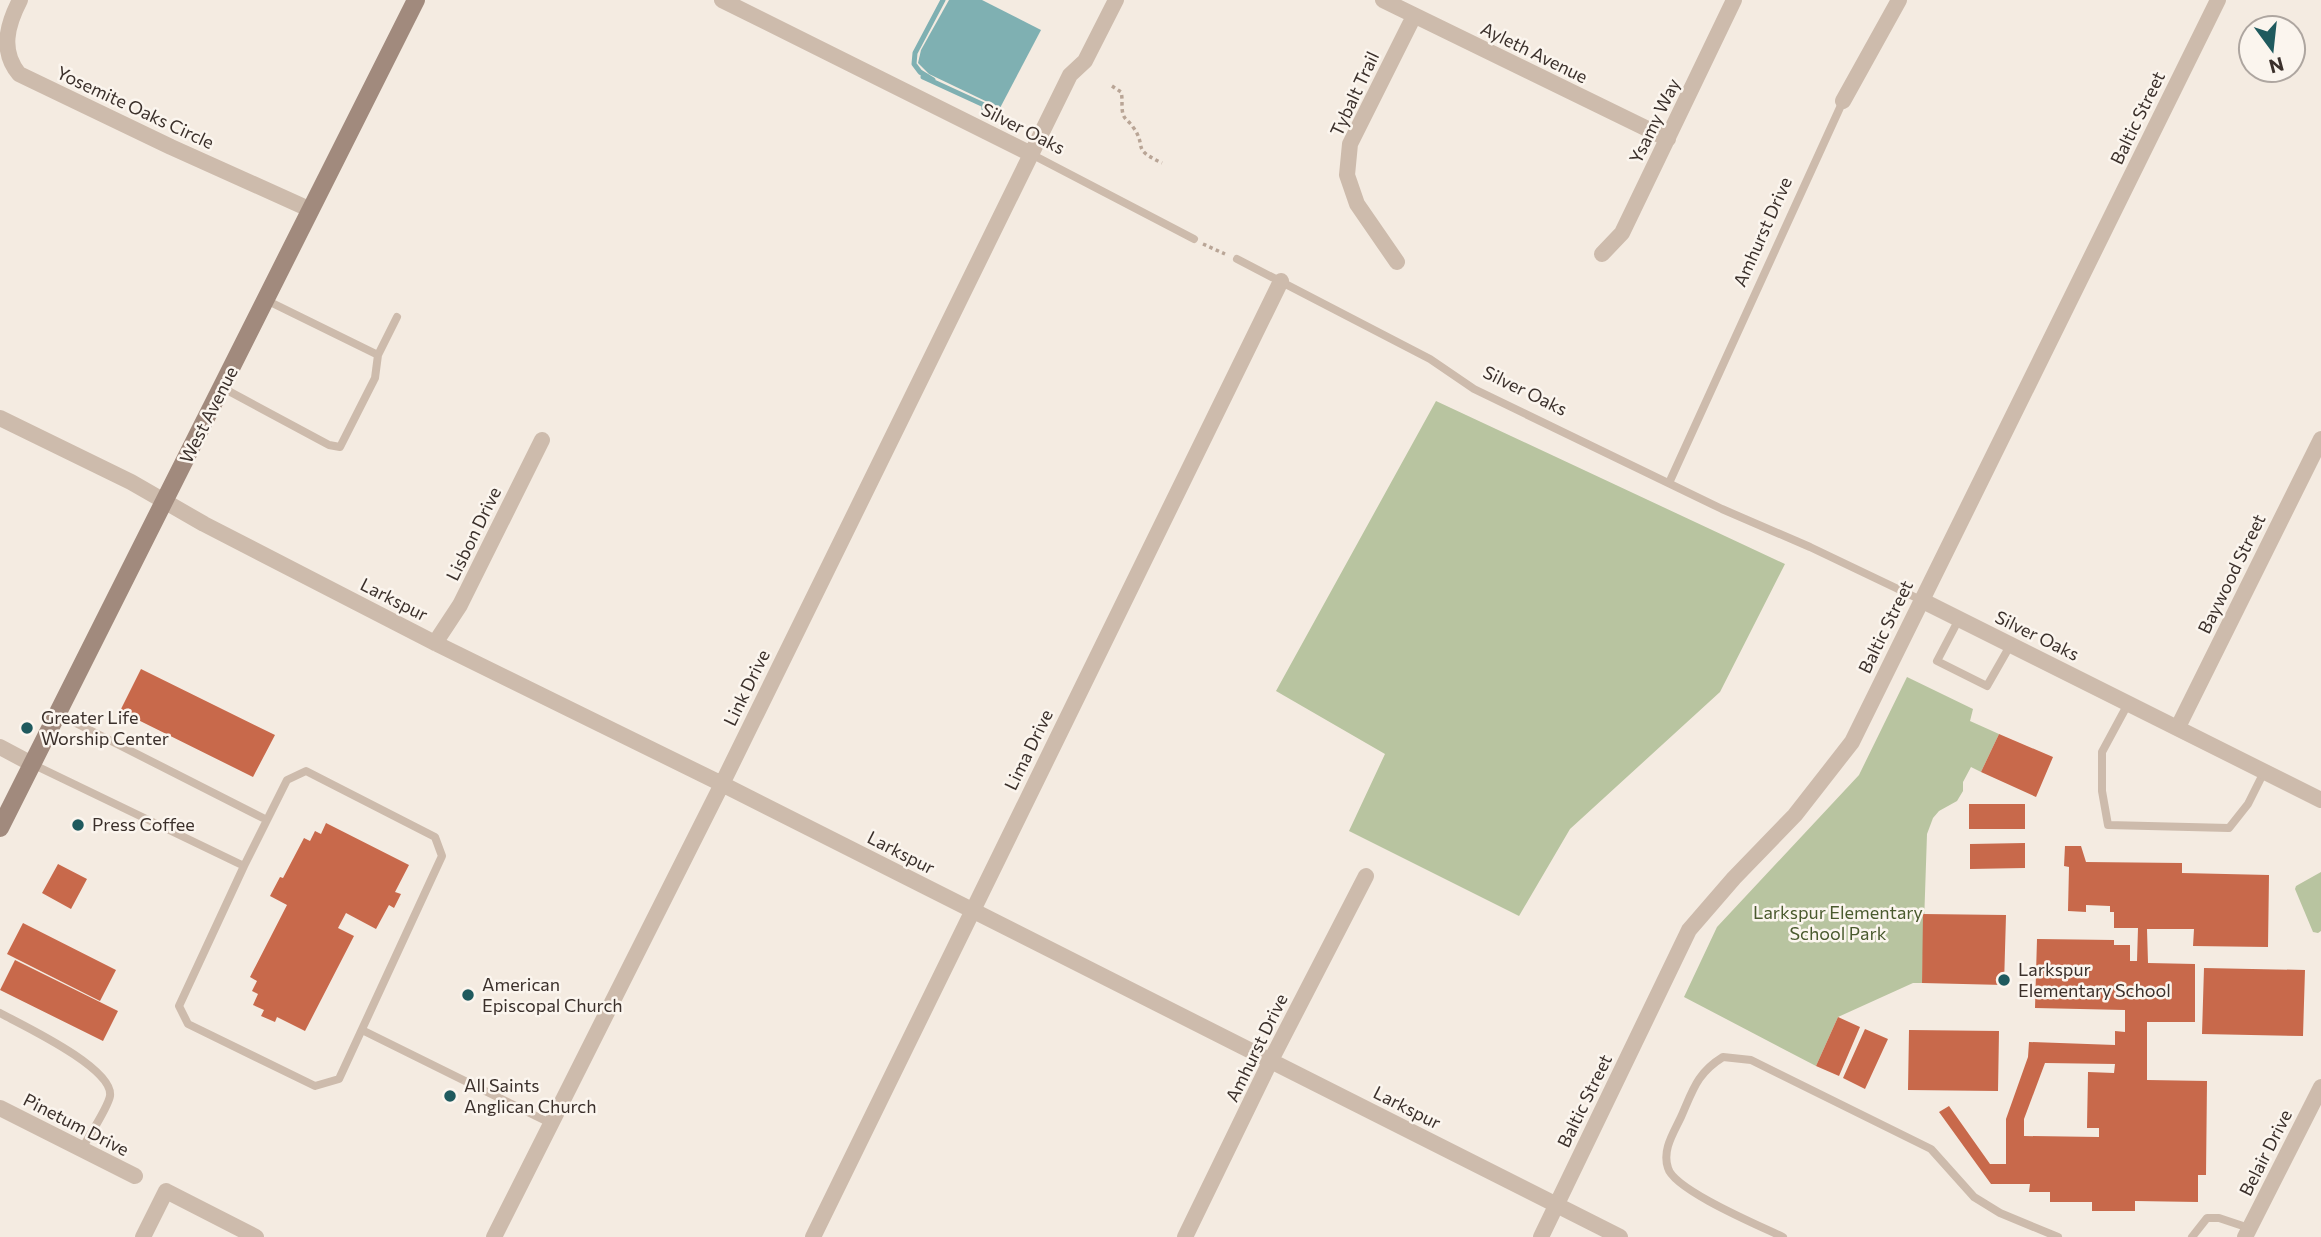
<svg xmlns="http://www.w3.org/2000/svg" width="2321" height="1237" font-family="Commissioner,sans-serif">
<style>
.green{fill:#b8c4a0}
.water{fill:#7fb0b2}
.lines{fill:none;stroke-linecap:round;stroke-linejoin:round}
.stream{stroke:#7fb0b2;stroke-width:5}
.building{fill:#c8694b;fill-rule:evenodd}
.path{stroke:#b9a596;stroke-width:3.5;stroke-dasharray:3.5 3.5;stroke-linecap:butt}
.lane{stroke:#cdbbac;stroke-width:8}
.street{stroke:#cdbbac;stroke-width:16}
.secondary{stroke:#a18a7d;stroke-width:18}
.poi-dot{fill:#1f5a5e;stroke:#fbf5ee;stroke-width:2.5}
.labels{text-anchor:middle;stroke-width:5;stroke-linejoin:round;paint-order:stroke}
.street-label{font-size:18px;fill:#3b302b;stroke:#fbf5ee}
.poi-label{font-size:18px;fill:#3b302b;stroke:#fbf5ee;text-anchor:start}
.park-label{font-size:18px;fill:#4a5a2e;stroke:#fbf5ee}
</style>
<rect width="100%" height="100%" fill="#f4ebe1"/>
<path class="green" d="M1436,401L1785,564L1720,692L1570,829L1519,916L1349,831L1385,754L1276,691Z
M1907,677L1973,709L1970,721L1999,734L1981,772L1971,767L1963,782V791L1957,801L1939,811L1933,818L1927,834L1922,983H1913L1838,1017L1816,1066L1684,997L1717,927L1859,775Z
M2321,872V931L2318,933L2313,932L2295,889L2296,886Z"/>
<path class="water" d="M949,0H982L1041,30L1000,108L929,74L918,63L921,50Z"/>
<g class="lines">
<path class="stream" d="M943,0L915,53L914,64L920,72L933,80L923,77L984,105V110"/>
</g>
<path class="building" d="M141,669L275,735L253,777L120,711Z
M1999,734L2053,757L2036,797L1981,772Z
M1969,804H2025V829H1969Z
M326,823L409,865L395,892L401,894L394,908L389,905L376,929L346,913L338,928L354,936L305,1031L277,1017L275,1022L261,1016L264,1010L253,1005L258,994L252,991L257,981L250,977L287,905L270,896L280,877L283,878L304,838L310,841L315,831L321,834Z
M2025,843V868L1970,869V844Z
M2065,846H2081L2086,862L2182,863V873L2269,875L2268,947L2193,946L2194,929H2147L2148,963L2195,964V1022H2147V1080L2207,1081L2206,1175H2198V1202L2135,1201V1211H2092V1202H2050V1192H2029L2030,1184H1991L1939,1112L1949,1106L1990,1164H2006V1119L2028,1057L2029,1042L2115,1045V1031L2125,1032V1010L2035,1008L2037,939L2114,940V945H2130V961H2137L2138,928H2114V912H2110V906L2086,905V912L2068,911L2069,867L2064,866ZM2045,1063L2115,1064L2114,1073L2088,1072L2087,1128H2099V1137L2024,1136V1119Z
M58,864L87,879L71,909L42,893Z
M1923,914L2006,915L2004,985L1922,983Z
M23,923L116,970L100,1001L7,954Z
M15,960L118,1011L103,1041L0,990Z
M2204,968L2305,970L2303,1036L2202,1034Z
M1838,1017L1860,1027L1839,1076L1816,1066Z
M1865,1029L1888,1039L1865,1089L1843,1078Z
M1909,1030L1999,1031L1998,1091L1908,1090Z"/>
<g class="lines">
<path class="path" d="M1112,86L1121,92C1123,99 1121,107 1123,114C1124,119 1130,122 1133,127C1148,148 1130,148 1162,163
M1203,244L1225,254"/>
<path class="lane" d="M1031,154L1194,239
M1237,259L1430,359L1474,389L1722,509L1810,547L1921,600
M266,300L378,355L397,317
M223,388L329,445L340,447L375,378L378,355
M1669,483L1843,101
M1959,619L1937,661L1987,686L2011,644
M2129,702L2102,752V791L2108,825L2229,828L2248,804L2264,772
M58,714L267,820
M32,764L244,866L179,1006L188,1024L315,1086L339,1079L442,856L435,837L306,771L287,780L244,866
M0,1013C22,1025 114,1068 110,1096C108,1108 88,1137 82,1149
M362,1030L550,1123
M1783,1237C1760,1226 1674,1190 1668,1168C1662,1150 1673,1134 1681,1117C1693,1090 1697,1073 1723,1057L1751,1060L1931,1149L1974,1197L2000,1213L2058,1237
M2192,1237L2207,1218H2219L2249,1228"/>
<path class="street" d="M20,0C7,25 0,51 19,74L171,147L311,210
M722,0L1031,154
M1383,0L1668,139
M1843,101L1899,0
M1602,254L1622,233L1734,0
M1397,262L1357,204L1347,175L1350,144L1414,16
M0,418L131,482L204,524L435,643L722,784L1620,1237
M1921,600L2321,800
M435,643L460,605L542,440
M2178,727L2321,439
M0,747L32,764
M0,1108L135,1176
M143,1237L166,1191L256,1237
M494,1237L722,784L1070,75L1085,61L1116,0
M813,1237L1281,281
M1185,1237L1271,1060L1366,876
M1541,1237L1689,930L1734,878L1795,815L1852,742L2218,0
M2245,1237L2321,1087"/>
<path class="secondary" d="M0,828L416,0"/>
</g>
<g class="poi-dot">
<circle cx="27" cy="728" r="7"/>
<circle cx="78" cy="825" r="7"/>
<circle cx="2004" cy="980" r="7"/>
<circle cx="468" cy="995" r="7"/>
<circle cx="450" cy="1096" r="7"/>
</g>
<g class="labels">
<g class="street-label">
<text transform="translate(1534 53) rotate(26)" y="6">Ayleth Avenue</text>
<text transform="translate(1355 94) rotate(-65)" y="6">Tybalt Trail</text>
<text transform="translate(135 108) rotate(25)" y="6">Yosemite Oaks Circle</text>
<text transform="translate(2138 118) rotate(-64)" y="6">Baltic Street</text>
<text transform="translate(1655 121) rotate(-64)" y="6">Ysamy Way</text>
<text transform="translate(1023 129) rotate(27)" y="6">Silver Oaks</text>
<text transform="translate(1763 232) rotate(-66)" y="6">Amhurst Drive</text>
<text transform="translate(1525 391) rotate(26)" y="6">Silver Oaks</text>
<text transform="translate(209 415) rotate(-63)" y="6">West Avenue</text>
<text transform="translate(474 534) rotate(-64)" y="6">Lisbon Drive</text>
<text transform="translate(2232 574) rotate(-64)" y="6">Baywood Street</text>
<text transform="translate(394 600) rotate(27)" y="6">Larkspur</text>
<text transform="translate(1886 627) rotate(-64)" y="6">Baltic Street</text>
<text transform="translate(2037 636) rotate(26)" y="6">Silver Oaks</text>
<text transform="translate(747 688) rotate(-64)" y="6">Link Drive</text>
<text transform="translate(1029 750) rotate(-64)" y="6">Lima Drive</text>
<text transform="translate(901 853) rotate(27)" y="6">Larkspur</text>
<text transform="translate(1257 1048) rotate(-64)" y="6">Amhurst Drive</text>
<text transform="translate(1585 1101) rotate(-64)" y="6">Baltic Street</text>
<text transform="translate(1407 1108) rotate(27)" y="6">Larkspur</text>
<text transform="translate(76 1125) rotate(27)" y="6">Pinetum Drive</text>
<text transform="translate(2266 1153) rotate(-63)" y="6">Belair Drive</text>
</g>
<g class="poi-label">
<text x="41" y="724">Greater Life<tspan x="41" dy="21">Worship Center</tspan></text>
<text x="92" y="831">Press Coffee</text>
<text x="2018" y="976">Larkspur<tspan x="2018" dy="21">Elementary School</tspan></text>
<text x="482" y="991">American<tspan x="482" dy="21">Episcopal Church</tspan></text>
<text x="464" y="1092">All Saints<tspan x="464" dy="21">Anglican Church</tspan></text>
</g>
<g class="park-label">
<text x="1838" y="919">Larkspur Elementary<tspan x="1838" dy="21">School Park</tspan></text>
</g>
</g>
<g transform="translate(2272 49) rotate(165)"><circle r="33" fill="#fbf5ee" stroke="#aea6a0" stroke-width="2"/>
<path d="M0-5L12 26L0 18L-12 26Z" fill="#1f5a5e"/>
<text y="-10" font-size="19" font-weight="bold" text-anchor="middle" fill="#3b302b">N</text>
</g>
</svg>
